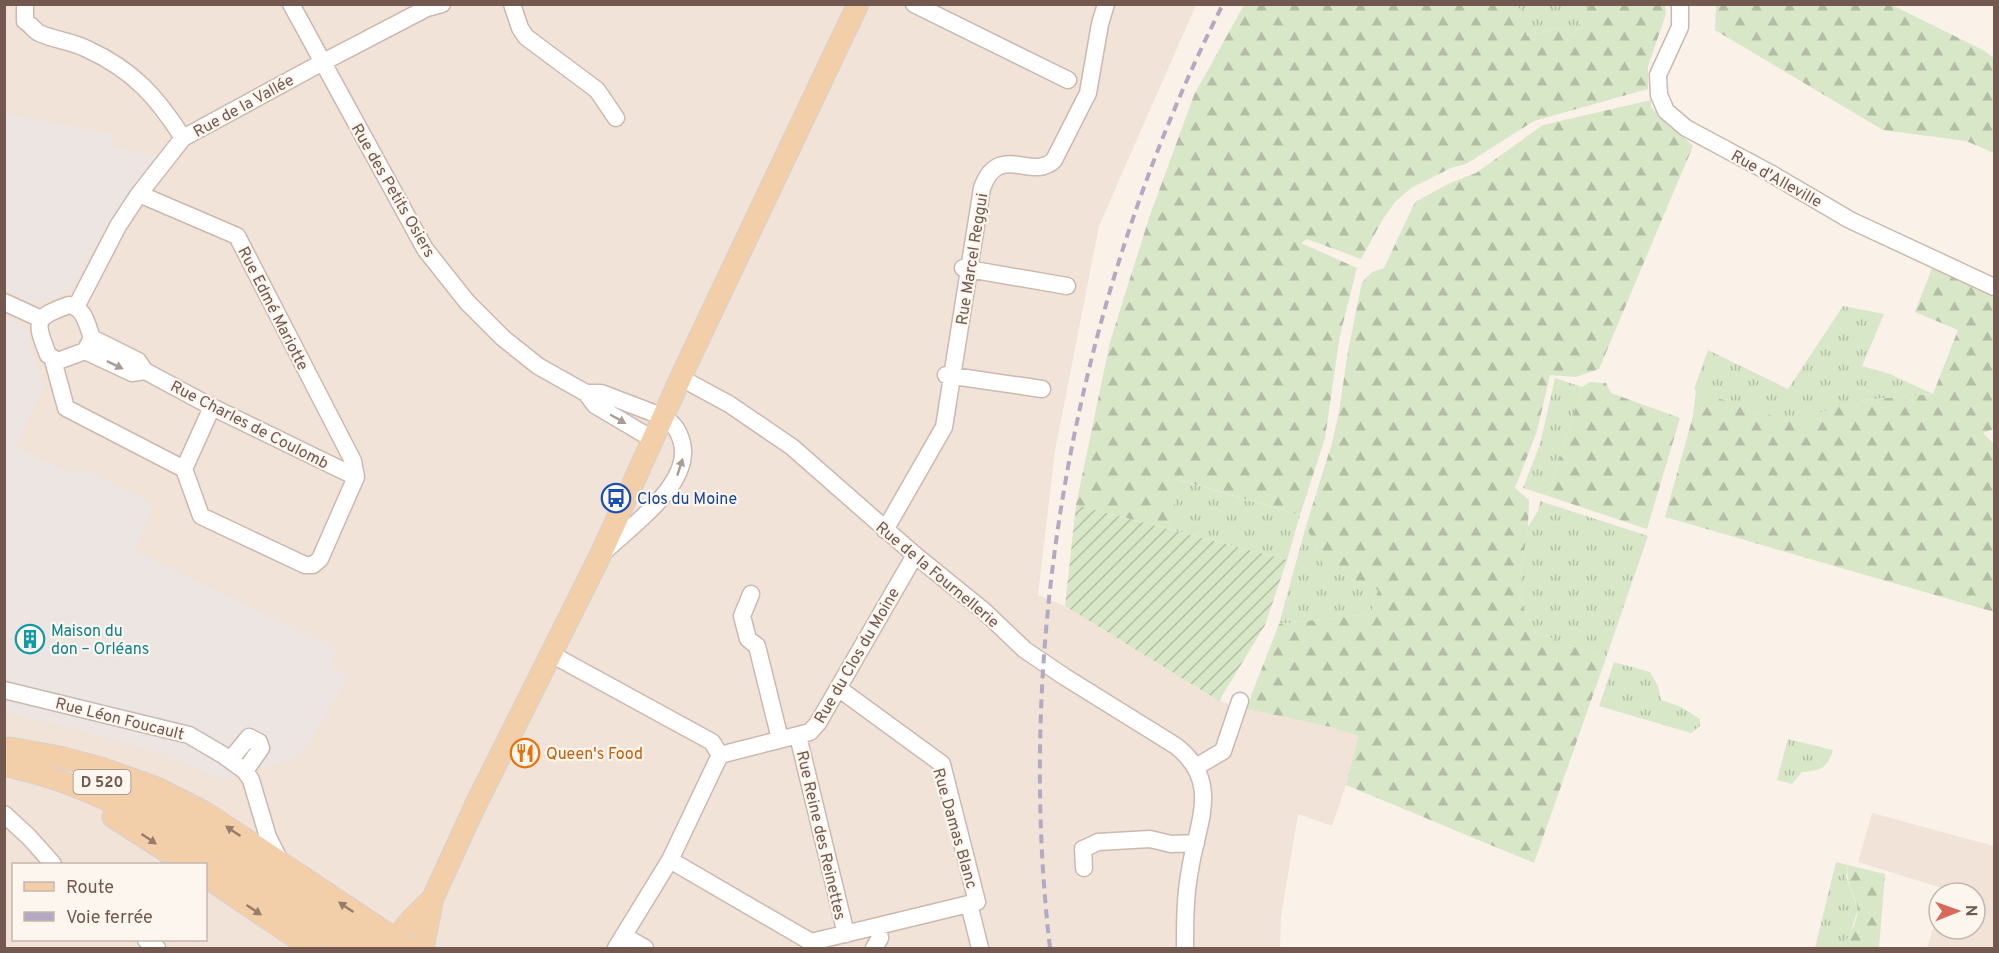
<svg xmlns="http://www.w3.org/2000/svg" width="1999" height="953" font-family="Overpass,sans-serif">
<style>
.residential{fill:#f1e3d8;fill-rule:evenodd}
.industrial{fill:#ece5e1}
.grass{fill:url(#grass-tufts)}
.forest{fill:url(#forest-firs)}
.garden{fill:url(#garden-furrows)}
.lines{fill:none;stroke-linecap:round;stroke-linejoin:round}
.minor-casing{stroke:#cbb9af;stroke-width:19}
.major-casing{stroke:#d8d0ce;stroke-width:23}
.minor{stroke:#fff;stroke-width:16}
.major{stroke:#f2cfa8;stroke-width:21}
.rail{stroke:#b4a8c3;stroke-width:4;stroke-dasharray:9 6;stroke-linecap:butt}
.oneway{fill:#aa9b95}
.oneway2{fill:#987c6a}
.labels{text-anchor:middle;stroke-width:4.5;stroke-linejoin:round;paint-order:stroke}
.shield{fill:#fdf6ef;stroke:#9c877f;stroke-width:1.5}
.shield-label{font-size:15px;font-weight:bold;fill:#72584f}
.street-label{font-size:16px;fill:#72584f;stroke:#fdf6ef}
.transit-label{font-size:16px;fill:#164399;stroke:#fdf6ef;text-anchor:start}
.culture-label{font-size:16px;fill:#0d838f;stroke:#fdf6ef;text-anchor:start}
.food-label{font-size:16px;fill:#c56008;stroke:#fdf6ef;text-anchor:start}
</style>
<defs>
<pattern id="grass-tufts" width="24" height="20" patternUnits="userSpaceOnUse" patternTransform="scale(1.5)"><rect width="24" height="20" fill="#d7e7c8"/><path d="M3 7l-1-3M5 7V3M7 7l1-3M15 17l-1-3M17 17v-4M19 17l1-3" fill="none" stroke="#b3bea5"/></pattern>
<pattern id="forest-firs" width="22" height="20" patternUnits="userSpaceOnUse" patternTransform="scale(1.5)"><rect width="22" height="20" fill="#d7e7c8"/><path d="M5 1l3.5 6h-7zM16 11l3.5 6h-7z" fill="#b3bea5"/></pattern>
<pattern id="garden-furrows" width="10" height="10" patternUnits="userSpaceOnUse" patternTransform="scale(1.5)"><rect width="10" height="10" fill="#d7e7c8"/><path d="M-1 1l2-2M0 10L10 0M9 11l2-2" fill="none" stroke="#b3bea5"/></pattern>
</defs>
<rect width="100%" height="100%" fill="#faf2e9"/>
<path class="residential" d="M5,5H1196L1099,226L1055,451L1038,595L1065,606L1219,701L1246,709L1331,727L1358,736L1346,785L1332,826L1298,814L1281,916L1280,948H658L634,934L624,948H5ZM14,864H206V940H14Z
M1872,813L1994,846V948H1927L1939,910V929H1975V893H1944L1945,889L1858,862Z"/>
<path class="industrial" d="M4,113L114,134L112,147L157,156L102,233L73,289L40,304L30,302L5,289Z
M4,317L26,328L43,387L16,447L68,472L82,468L153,504L136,552L338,648L331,666L348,678L300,757L224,780L162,754L79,730L5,713Z"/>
<path class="grass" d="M1512,5H1589L1574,35L1557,28L1526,36L1520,9Z
M1843,306L1884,314L1862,366L1890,374L1933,394L1853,401L1792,423L1696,391L1694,389L1708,350L1788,389Z
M1555,378L1582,387L1548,496L1523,488L1540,444Z
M1179,480L1300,515L1287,560L1169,529Z
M1540,501L1648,536L1606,658L1535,632L1524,609L1519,583L1528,527L1538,511Z
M1306,526L1325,568L1378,590L1371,614L1279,624Z
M1614,662L1650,672L1658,686L1661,700L1681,707L1700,719V726L1691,733L1599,706Z
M1788,739L1833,750C1828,768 1820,771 1802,772L1792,784L1777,780Z
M1836,862L1848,865L1846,877L1858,909L1848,941L1839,948H1815Z"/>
<path class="forest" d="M1244,5H1512L1520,9L1527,36L1557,28L1574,35L1589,5H1665L1666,14L1648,66V89L1534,121L1466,164L1451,168L1411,188L1395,202L1383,219L1361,259L1307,239L1301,243L1357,268L1340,335L1325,438L1300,515L1180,480L1169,529L1076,505L1110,342L1149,218L1194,95Z
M1716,5H1892L1983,50L1994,58V153L1966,141L1883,130L1715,30Z
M1651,100V107L1693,146L1599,369L1576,377L1550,375L1537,431L1515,488L1529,500L1528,527L1519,583L1524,609L1535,632L1606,658L1534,863L1346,785L1358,736L1331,727L1246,709L1279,624L1371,614L1378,590L1325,568L1306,526L1332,443L1339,412L1348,351L1362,282L1372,272L1384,268L1415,202L1450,183L1476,173L1543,125Z
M1934,263L1994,293V429L1983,433L1994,444V612L1665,517L1693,416L1696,391L1792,422L1853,401L1933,394L1958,330L1915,312Z
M1590,382L1606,383L1611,393L1680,418L1647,529L1548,496L1582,387Z
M1848,865L1885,874L1879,948H1839C1848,941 1860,918 1857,906C1853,890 1845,883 1848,865Z"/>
<path class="garden" d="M1076,505L1287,560L1265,625L1219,701L1065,606Z"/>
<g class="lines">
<g class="minor-casing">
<path id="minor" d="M25,4V21C30,24 34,30 39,33C54,40 72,41 87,49C133,70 157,97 183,138
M291,4L425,249L467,302L503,338L538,366L586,393L595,405L654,440
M512,4L520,28L526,37L597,90L616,118
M914,4L1068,80
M1680,4V27L1658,75L1659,95L1666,111L1686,128L1770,173L1850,220L1994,287
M139,194L237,236L353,461L356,477
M963,268L1067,286
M4,302L41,319
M69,305C85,308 87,325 92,338L85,351L58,361L48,355C35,321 33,318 69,305Z
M76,307L118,226L139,194L183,138L310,69L427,8L442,4
M92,338L138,361L145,371L212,407L356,477
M85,351L132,373L145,371
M53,360L66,408L184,469L201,516L305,565H313L320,559L356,477
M946,375L1042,389
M681,378L729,404L792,447L915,555L984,611L1025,650L1065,677L1176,746C1222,782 1197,823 1190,870C1185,896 1185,922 1185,948
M586,393H601L664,417C674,424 679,431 682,443C692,484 631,526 605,551
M184,469L212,407
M885,530L944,427L982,188C999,141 1032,182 1054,160L1088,93L1100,24L1106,4
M751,594L742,616L748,639L757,646L780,739
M551,654L712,742L720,755
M838,688L942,764L977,902L878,926L880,938L874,948
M4,690L189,735L223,755L245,771L251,780L268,837L281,863
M798,736L846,934
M230,760L249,737L259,742L261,748L245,771
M1196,767L1223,751L1240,701
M4,814L29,837L53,864
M670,860L811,942L878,926
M1084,868L1083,849L1098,842L1150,839L1171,844L1196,843
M969,904L980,948
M624,936L645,948
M146,940L157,948
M616,948L670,860L720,755L810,732L818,723L915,555"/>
</g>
<g class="major-casing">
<path id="major" d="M10,748L60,757L101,768L157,788L206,813L409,948
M4,765C22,770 40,773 58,780C163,817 254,887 346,948
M93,778L194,827L370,946
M113,817L186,864
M206,877L311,948
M388,948L410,921L433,898
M423,948L433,898L437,889L475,806L600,556L687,364L858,4"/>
</g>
<use href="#minor" class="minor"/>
<use href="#major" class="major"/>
<path class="rail" d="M1050,948C1013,631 1079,289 1223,4"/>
</g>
<defs><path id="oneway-solid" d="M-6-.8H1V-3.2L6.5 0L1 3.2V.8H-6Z" transform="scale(1.5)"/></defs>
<g class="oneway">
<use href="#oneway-solid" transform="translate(115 365) rotate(26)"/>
<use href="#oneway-solid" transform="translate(618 419) rotate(30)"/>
<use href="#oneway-solid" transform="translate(680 467) rotate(-72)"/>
</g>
<g class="oneway2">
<use href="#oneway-solid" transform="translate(233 831) rotate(-146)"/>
<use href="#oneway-solid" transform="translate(149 839) rotate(34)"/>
<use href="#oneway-solid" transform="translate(346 907) rotate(-146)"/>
<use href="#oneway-solid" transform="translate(254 910) rotate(34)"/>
</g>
<defs>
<g id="bus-ring" transform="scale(1.5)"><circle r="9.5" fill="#fdf6ef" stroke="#1a4fb4" stroke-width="1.5"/><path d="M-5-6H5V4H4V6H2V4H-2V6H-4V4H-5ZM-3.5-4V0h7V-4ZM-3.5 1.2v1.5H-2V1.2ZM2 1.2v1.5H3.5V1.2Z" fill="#1a4fb4"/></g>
<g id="building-ring" transform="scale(1.5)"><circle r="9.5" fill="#fdf6ef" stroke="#0f9aa8" stroke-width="1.5"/><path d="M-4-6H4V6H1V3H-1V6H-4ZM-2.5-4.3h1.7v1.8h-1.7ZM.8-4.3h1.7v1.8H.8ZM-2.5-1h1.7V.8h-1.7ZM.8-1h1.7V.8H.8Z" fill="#0f9aa8"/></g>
<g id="restaurant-ring" transform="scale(1.5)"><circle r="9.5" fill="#fdf6ef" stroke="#e8710a" stroke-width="1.5"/><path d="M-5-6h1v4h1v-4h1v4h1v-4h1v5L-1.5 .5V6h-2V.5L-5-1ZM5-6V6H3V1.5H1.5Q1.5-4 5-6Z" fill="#e8710a"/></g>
</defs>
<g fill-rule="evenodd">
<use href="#bus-ring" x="616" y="498"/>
<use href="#building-ring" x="30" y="639"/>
<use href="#restaurant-ring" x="525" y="753"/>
</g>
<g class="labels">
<rect class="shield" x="73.5" y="770" width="57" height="24" rx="4.5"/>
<g class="shield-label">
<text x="102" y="787">D 520</text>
</g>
<g class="street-label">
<text transform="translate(243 105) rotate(-29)" y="6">Rue de la Vallée</text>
<text transform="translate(1777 178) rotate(29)" y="6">Rue d'Alleville</text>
<text transform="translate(394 190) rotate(60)" y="6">Rue des Petits Osiers</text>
<text transform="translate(971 259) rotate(-81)" y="6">Rue Marcel Reggui</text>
<text transform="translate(274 308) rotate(63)" y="6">Rue Edmé Mariotte</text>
<text transform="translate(250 424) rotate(27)" y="6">Rue Charles de Coulomb</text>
<text transform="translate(938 574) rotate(40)" y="6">Rue de la Fournellerie</text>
<text transform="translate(856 655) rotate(-60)" y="6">Rue du Clos du Moine</text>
<text transform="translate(120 718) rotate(14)" y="6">Rue Léon Foucault</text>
<text transform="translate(956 828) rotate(74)" y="6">Rue Damas Blanc</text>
<text transform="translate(822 835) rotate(77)" y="6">Rue Reine des Reinettes</text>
</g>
<g class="transit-label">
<text x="637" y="504">Clos du Moine</text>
</g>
<g class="culture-label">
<text x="51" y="636">Maison du<tspan x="51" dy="18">don – Orléans</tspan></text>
</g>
<g class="food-label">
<text x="546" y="759">Queen's Food</text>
</g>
</g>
<rect width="1999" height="953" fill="none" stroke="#72584f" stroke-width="12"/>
<rect x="12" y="863" width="195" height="78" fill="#fdf6ef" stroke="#c5b7af" stroke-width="1.5"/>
<rect x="24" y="882" width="30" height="9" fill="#f2cfa8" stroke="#c5b7af" stroke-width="1.5"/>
<text x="66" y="893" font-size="18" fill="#72584f">Route</text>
<rect x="24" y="912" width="30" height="9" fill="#b4a8c3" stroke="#c5b7af" stroke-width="1.5"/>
<text x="66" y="923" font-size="18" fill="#72584f">Voie ferrée</text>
<g transform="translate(1957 911) rotate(89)"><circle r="28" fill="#fdf6ef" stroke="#c5b7af" stroke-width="1.5"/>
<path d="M0-4.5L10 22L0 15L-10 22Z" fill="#d76a5b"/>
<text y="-9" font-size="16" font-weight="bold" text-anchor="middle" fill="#72584f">N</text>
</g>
</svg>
